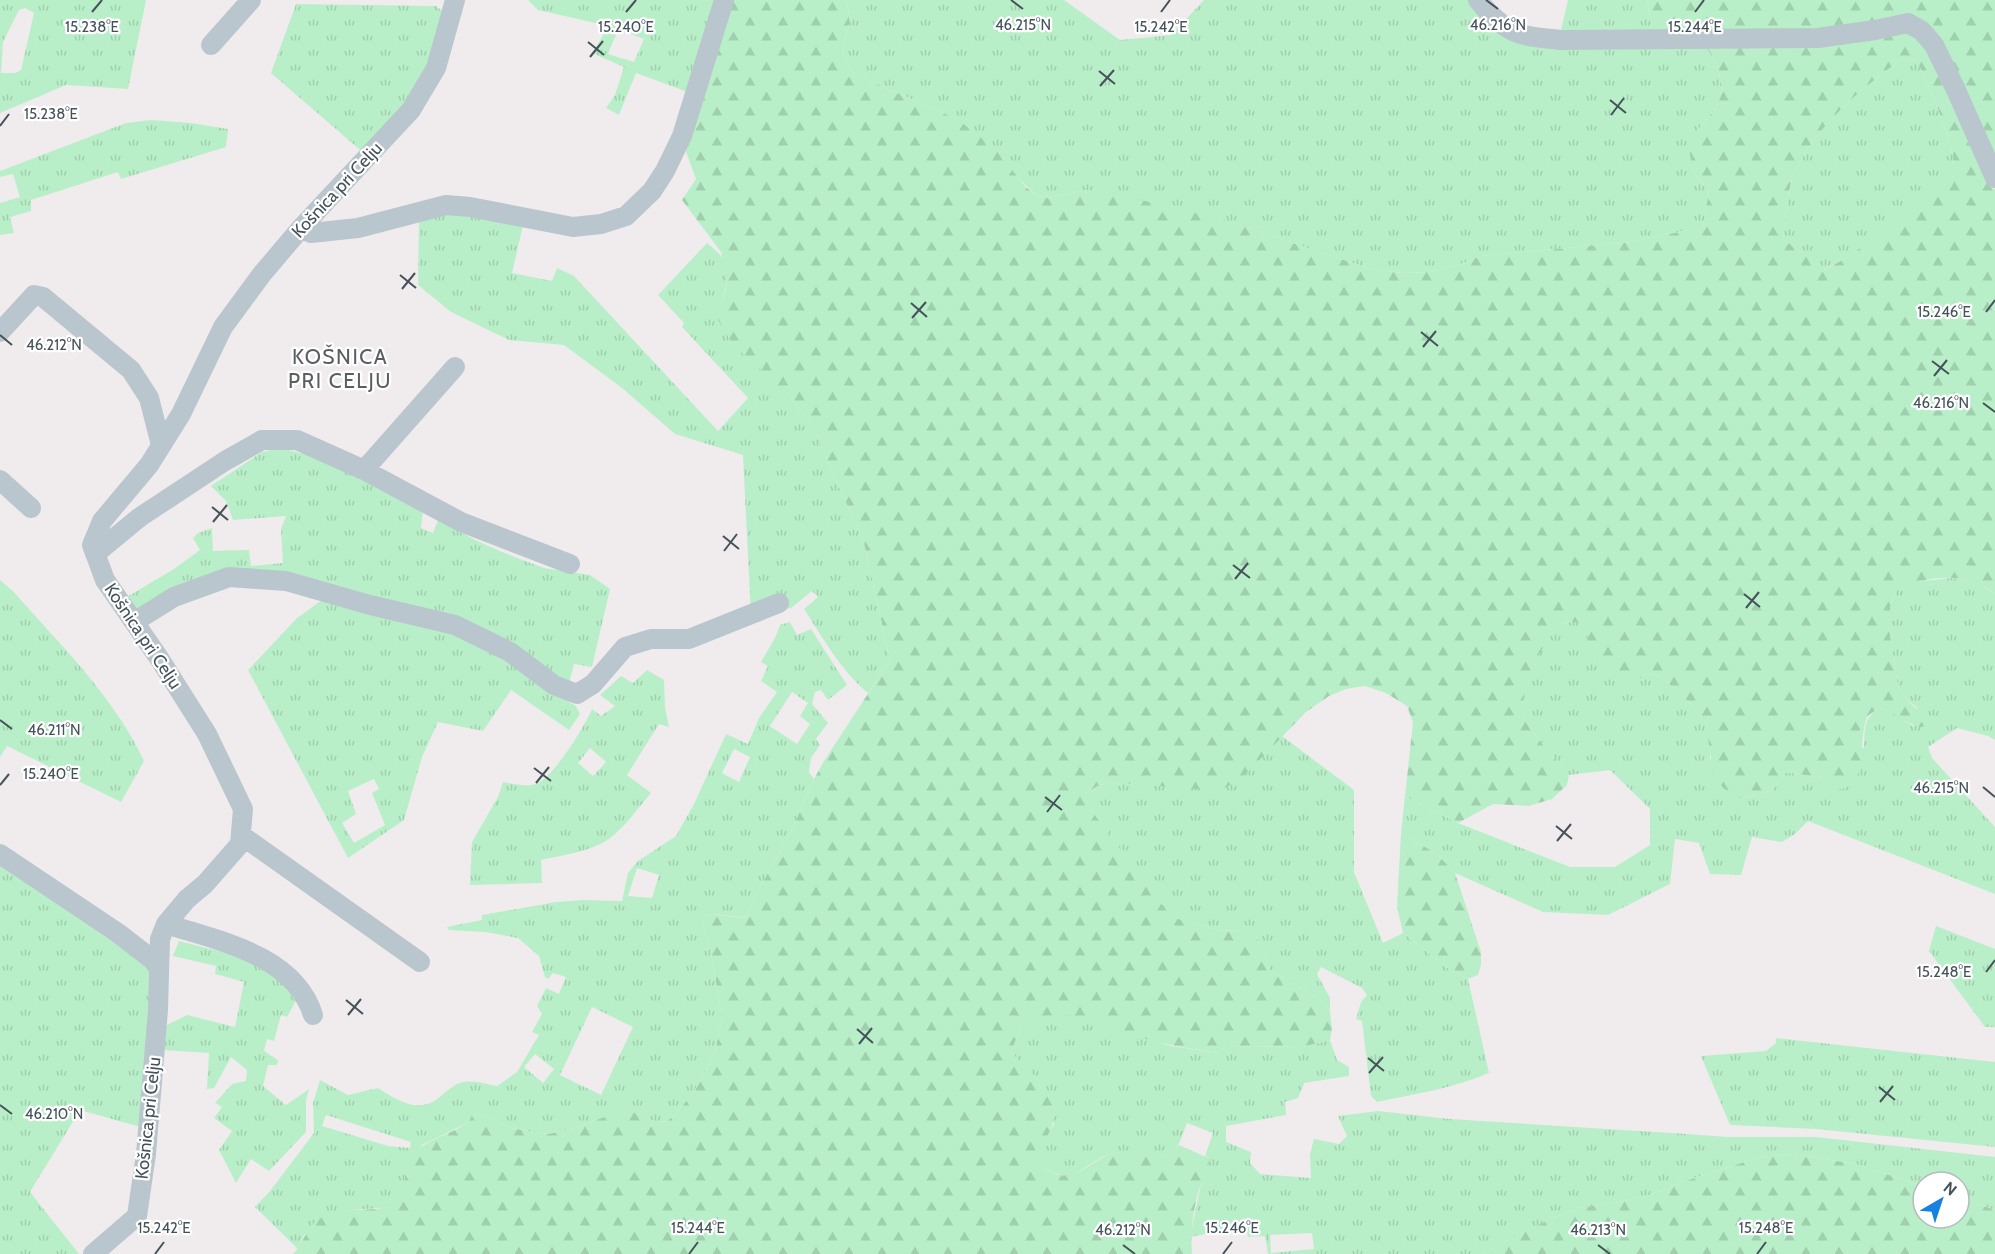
<svg xmlns="http://www.w3.org/2000/svg" width="1995" height="1254" font-family="Cabin,sans-serif">
<style>
.grass{fill:url(#grass-tufts);fill-rule:evenodd}
.forest{fill:url(#forest-firs);fill-rule:evenodd}
.lines{fill:none;stroke-linecap:round;stroke-linejoin:round}
.minor{stroke:#bac6cd;stroke-width:20}
.ticks{fill:none;stroke:#45525a;stroke-width:2}
.labels{text-anchor:middle;stroke-width:4.5;stroke-linejoin:round;paint-order:stroke}
.street-label{font-size:18px;fill:#45525a;stroke:#fff}
.quarter-label{font-size:21px;letter-spacing:1.5px;fill:#595e62;stroke:#fff}
.ticks-label{font-size:15px;text-anchor:middle;fill:#45525a;stroke:#fff;stroke-width:4.5;stroke-linejoin:round;paint-order:stroke}
</style>
<defs>
<pattern id="grass-tufts" width="24" height="20" patternUnits="userSpaceOnUse" patternTransform="scale(1.5)"><rect width="24" height="20" fill="#b9efc8"/><path d="M3 7l-1-3M5 7V3M7 7l1-3M15 17l-1-3M17 17v-4M19 17l1-3" fill="none" stroke="#a0cfae"/></pattern>
<pattern id="forest-firs" width="22" height="20" patternUnits="userSpaceOnUse" patternTransform="scale(1.5)"><rect width="22" height="20" fill="#b9efc8"/><path d="M5 1l3.5 6h-7zM16 11l3.5 6h-7z" fill="#a0cfae"/></pattern>
</defs>
<rect width="100%" height="100%" fill="#f0eced"/>
<path class="grass" d="M0,0H146L128,89L66,85L0,113ZM25,8L34,13L21,70L15,73H1L3,42L19,10Z
M528,0H717L690,93L636,73L619,115L606,108L615,95L624,67L592,53L609,26L538,10ZM618,29L644,39L634,62L608,54Z
M846,0H1064L1120,40L1171,35L1204,0H1472L1500,30L1706,46L1718,68L1723,90L1716,108L1696,132L1692,171L1709,191L1703,227L1631,242L1481,256L1461,264L1430,272L1403,273L1371,269L1244,227L1087,190L1048,198L1037,196L957,119L854,74C838,52 844,48 849,24C850,17 848,7 846,0Z
M1568,0H1647L1653,35L1560,34Z
M296,4L436,6L445,13L425,76L366,155L271,73Z
M1904,58L1916,60C1928,81 1956,148 1954,171C1954,175 1951,180 1950,185L1846,258L1823,270L1783,239C1785,223 1788,185 1795,171C1817,126 1863,86 1904,58Z
M151,120L191,123L228,129L226,147L121,179L118,172L31,200V211L10,217L14,233L0,235V203L20,197L13,174L0,177V171L126,123Z
M439,213L479,216L523,225L512,273L552,281L557,268L574,276L718,431L748,398L682,327L684,323L658,295L707,243C712,247 718,252 722,257C731,270 726,290 721,304L812,426L864,543L890,660L868,693C841,671 823,638 804,609L818,597L812,591L791,608L751,616L743,455L675,434L622,388L564,345L509,340L451,312L418,285L419,221Z
M279,448C330,457 378,487 423,511L421,528L433,533L438,520L475,540L507,554L544,568L590,575L610,589L592,667L574,664L567,691L501,644L252,579L143,618L127,597L174,569L200,550L193,538L198,533L212,528L213,551L249,550L251,566L283,563L281,529L286,516L233,520L226,501L211,486L262,452Z
M1951,578L1976,581L1995,594V740L1988,736L1957,728L1928,747L1932,758L1995,827V894L1808,821L1795,834L1782,842L1752,837L1741,875L1710,874L1699,843L1675,839L1670,884L1608,915L1543,912L1455,873L1437,854L1401,833L1405,796L1458,823L1570,867H1615L1650,845V809L1610,770L1569,775C1559,763 1523,725 1522,712C1520,693 1543,636 1560,625C1566,621 1575,622 1582,623L1587,633L1595,659L1635,681L1648,673L1661,677L1682,695L1706,723L1710,741V759L1742,799L1773,790L1786,772L1823,778L1864,747C1865,728 1863,719 1879,708L1891,711L1914,727L1917,708L1904,697L1898,686L1890,635V607L1897,590L1912,582Z
M0,580L14,592C60,645 114,696 144,761L121,802L7,746L0,757Z
M322,600L479,640L551,691L576,706L580,714L569,730L511,690L483,731L438,722L422,757L404,820L348,858L248,670L297,618ZM374,779L379,789L372,793L385,825L354,843L342,823L356,814L348,791Z
M790,622L797,635L811,629L847,685L828,700L821,690L815,692L812,704L828,723L816,739L820,745L811,758L809,772L814,779L792,830L759,889L747,916C733,920 718,911 704,915L702,920L712,958L722,1018L714,1057L692,1094L675,1115L667,1121L656,1122L636,1113L604,1117L569,1130L548,1134L510,1128L493,1119L475,1113L465,1124L422,1145L404,1174L408,1191L405,1201L395,1207L350,1210L304,1235L298,1249L255,1207L270,1191L314,1133L313,1103L320,1080L348,1095L378,1088C395,1099 418,1114 437,1099C445,1093 451,1086 460,1083C471,1079 486,1084 497,1086L517,1072L539,1035L532,1032L542,1014L537,1006L546,988L559,994L566,977L553,973L548,979L545,977L539,956L518,938L485,932L449,930L447,927L482,920V915L556,902L583,900L622,901L628,873L638,861L676,836L694,804L726,734L748,744L759,718L777,692L761,681L768,666L761,662L775,638L780,625ZM792,692L808,703L800,716L810,724L797,744L770,726ZM734,749L750,757L739,782L722,773ZM637,868L659,875L652,898L628,896ZM592,1007L633,1027L601,1095L560,1075ZM535,1054L554,1069L543,1083L524,1067ZM326,1115L411,1142L410,1148L388,1146L322,1126Z
M647,670L664,680L665,708L669,727L659,724L627,775L651,793C638,808 625,827 609,839C590,852 563,855 541,860L542,883L470,885L472,842L498,797L503,782C513,784 527,787 536,784C553,778 585,726 592,709L601,716L615,706L600,695L621,676L633,683ZM590,748L606,762L593,776L578,763Z
M1282,736L1354,790V872L1383,943L1403,933L1450,970L1468,979L1489,1073C1454,1088 1415,1094 1377,1102L1371,1096L1362,1021L1356,1019L1361,1002L1367,995L1362,988L1321,967L1317,974L1330,998V1012L1321,1000L1270,970L1256,936L1245,931L1220,930L1185,922L1170,916L1088,806V795L1096,787L1109,782L1145,784L1260,759Z
M0,864L122,942L152,972L144,1128L80,1110L30,1192L79,1254H0Z
M1936,926L1995,949V1027H1985L1929,951Z
M179,941L255,960L298,997L287,1017L281,1015L274,1041L267,1039L264,1051L278,1060L277,1065H268L263,1086L286,1105L309,1089L306,1100V1132L269,1171L251,1159L236,1183L219,1150L232,1131L214,1118L222,1107L215,1103L232,1084L246,1081L247,1070L231,1057L214,1088L207,1089L209,1053L162,1050L165,1026L187,1015L235,1027L244,982L215,974L216,966L173,956Z
M1059,1014L1086,1017L1144,1038L1171,1046L1219,1053L1226,1046L1302,1047L1330,1040L1337,1060L1349,1067V1076L1304,1083L1298,1098L1285,1102L1286,1115L1226,1126V1142L1251,1152L1250,1163L1260,1174L1311,1178L1310,1154L1314,1139L1339,1144L1347,1136L1338,1116L1378,1111L1450,1119L1687,1134L1728,1137H1816L1995,1157V1210L1959,1198V1182H1923V1186L1855,1164L1793,1154L1760,1157L1679,1183L1650,1195L1625,1201L1579,1208L1550,1219L1482,1254H1268L1265,1236L1248,1237L1246,1226L1190,1237L1203,1174L1211,1159L1205,1156L1213,1133L1187,1123C1182,1134 1180,1149 1169,1155C1156,1162 1129,1150 1114,1153C1085,1159 1076,1190 1042,1167L1037,1152L1054,1124L1040,1081L1028,1071L1011,1052L1022,1024L1038,1017ZM1312,1233L1314,1249L1271,1253L1270,1235Z
M1776,1038L1995,1062V1147L1816,1129L1730,1125L1701,1056L1766,1051L1776,1043Z"/>
<path class="forest" d="M727,0H846C848,7 850,17 849,24C844,48 838,52 854,74L957,119L993,147L1026,187L1037,196L1048,198L1087,190L1111,193L1217,218L1371,269L1403,273L1430,272L1461,264L1481,256L1631,242L1703,227L1709,191L1692,171L1689,145L1696,132L1716,108L1723,90L1718,68L1706,46L1906,30L1922,41L1986,178L1995,190V594C1968,571 1927,575 1897,590L1890,607V635L1898,686L1904,697L1927,719L1923,727C1907,726 1895,712 1880,708C1876,710 1871,713 1868,716C1858,733 1868,777 1847,787C1842,790 1834,789 1828,790L1823,778L1786,772L1773,790L1742,799L1723,788L1713,774L1706,723L1682,695L1661,677L1648,673C1644,675 1640,679 1636,681C1618,687 1599,671 1594,656C1590,645 1588,634 1582,624C1575,622 1566,620 1560,625C1544,636 1520,693 1522,712C1523,725 1559,763 1569,775L1567,785L1552,799L1529,806L1493,804L1458,823L1405,796L1413,722L1407,706L1386,693L1365,686L1346,689L1329,696L1306,712L1244,776L1225,788L1207,790L1109,782C1094,787 1088,789 1088,806L1170,915L1185,922L1220,930L1246,931L1256,936L1270,970L1321,1000L1330,1012L1332,1028L1330,1040L1302,1047L1226,1046L1219,1053C1195,1049 1170,1046 1146,1039C1102,1026 1069,1002 1022,1024L1011,1052C1047,1092 1074,1097 1038,1152L1042,1167C1049,1172 1058,1177 1068,1175C1087,1172 1100,1154 1118,1152C1132,1151 1157,1161 1169,1155C1173,1153 1176,1148 1179,1145L1211,1159C1197,1187 1189,1223 1192,1254H293C302,1245 305,1232 314,1223C339,1201 378,1217 405,1201C409,1187 401,1176 407,1164C418,1140 447,1137 465,1124C469,1121 472,1116 475,1113L493,1119L510,1128L548,1134L569,1130L618,1112L636,1113L656,1122L667,1121L675,1115L692,1094L714,1057L722,1018L712,958L702,920L704,915C718,911 733,921 747,916L759,889L792,830L814,779L824,761L890,660L864,543L812,426L789,395L734,346L718,320L721,304L726,289L727,275L721,252L682,200L696,179L686,152L712,65ZM1904,58L1916,60C1928,81 1956,148 1954,171C1954,175 1951,180 1950,184L1846,258L1824,270L1783,239C1785,223 1788,184 1795,171C1817,126 1863,86 1904,58Z
M1647,0H1995V164L1931,27L1653,35Z
M1401,833L1437,854L1455,873L1481,952V965L1478,975L1468,979L1450,970L1403,933L1397,907Z
M1793,1154L1855,1164L1923,1186V1218H1959V1198L1995,1210V1254H1482L1550,1219L1579,1208L1625,1201L1650,1195L1679,1183L1760,1157Z"/>
<g class="lines">
<path class="minor" d="M1478,0C1487,12 1503,28 1518,33C1530,38 1547,38 1560,40L1818,38L1875,30L1908,23L1922,31L1934,45L1956,90L1995,178
M211,45L251,0
M301,228L311,233L358,228L446,205L470,207L573,227L601,224L626,216L652,191L665,171L682,136L724,0
M0,332L34,295L43,297L131,370L149,398L161,445
M364,470L455,367
M0,480L31,508
M95,554L140,517L225,461L262,440H297L364,470L461,522L570,564
M134,622L174,597L229,577L286,581L370,605L455,625L510,652L554,685L577,694L593,684L625,647L651,639H689L779,603
M241,835L420,962
M0,854L118,933L158,964
M166,924C219,941 294,955 313,1015
M93,1254L137,1216L146,1154L158,1010L160,939L166,924L187,899L205,884L240,844L243,809L207,734L159,658L105,580L92,545L102,521L149,465L181,414L223,327L262,274L301,228L411,110L436,68L455,0"/>
</g>
<path class="ticks" d="M1011,0L1023,9M1486,0L1498,9M92,12L102,0M626,12L636,0M1161,12L1170,0M1695,12L1704,0M588,42L604,55M590,57L603,41M1099,71L1115,84M1100,86L1114,70M1610,100L1626,113M1611,115L1624,98M0,126L9,114M400,275L416,288M402,289L415,273M911,303L927,317M1986,312L1995,300M912,318L926,302M1421,332L1438,346M0,335L12,345M1423,347L1436,331M1932,361L1949,374M1934,376L1947,360M1983,403L1995,412M212,507L228,520M213,522L227,505M723,536L739,549M724,551L737,534M1233,565L1250,578M1235,579L1248,563M1744,594L1760,607M1746,608L1759,592M0,720L12,729M534,768L551,781M536,783L549,767M0,785L9,774M1983,787L1995,797M1045,797L1062,810M1047,812L1060,795M1556,826L1572,839M1557,841L1571,824M1986,972L1995,960M346,1000L363,1014M348,1015L361,999M857,1029L873,1043M859,1044L872,1028M1368,1058L1384,1071M1369,1073L1383,1057M1879,1087L1895,1100M1880,1102L1893,1086M0,1105L12,1114M1123,1245L1135,1254M1598,1245L1610,1254M155,1254L164,1242M689,1254L698,1242M1223,1254L1232,1242M1757,1254L1766,1242"/>
<g class="labels">
<g class="street-label">
<text transform="translate(337 190) rotate(-47)" y="6">Košnica pri Celju</text>
<text transform="translate(143 636) rotate(56)" y="6">Košnica pri Celju</text>
<text transform="translate(148 1118) rotate(-84)" y="6">Košnica pri Celju</text>
</g>
<g class="quarter-label">
<text x="340" y="364">KOŠNICA<tspan x="340" dy="24">PRI CELJU</tspan></text>
</g>
</g>
<g class="ticks-label">
<text x="1023" y="30">46.215°N</text>
<text x="1498" y="30">46.216°N</text>
<text x="92" y="32">15.238°E</text>
<text x="626" y="32">15.240°E</text>
<text x="1161" y="32">15.242°E</text>
<text x="1695" y="32">15.244°E</text>
<text x="51" y="119">15.238°E</text>
<text x="1944" y="317">15.246°E</text>
<text x="54" y="350">46.212°N</text>
<text x="1941" y="408">46.216°N</text>
<text x="54" y="735">46.211°N</text>
<text x="51" y="779">15.240°E</text>
<text x="1941" y="793">46.215°N</text>
<text x="1944" y="977">15.248°E</text>
<text x="54" y="1119">46.210°N</text>
<text x="164" y="1233">15.242°E</text>
<text x="698" y="1233">15.244°E</text>
<text x="1232" y="1233">15.246°E</text>
<text x="1766" y="1233">15.248°E</text>
<text x="1123" y="1235">46.212°N</text>
<text x="1598" y="1235">46.213°N</text>
</g>
<g transform="translate(1941 1200) rotate(39)"><circle r="28" fill="#ffffff" stroke="#b5babd" stroke-width="1.5"/>
<path d="M0-4.5L10 22L0 15L-10 22Z" fill="#1582e1"/>
<text y="-9" font-size="16" font-weight="bold" text-anchor="middle" fill="#45525a">N</text>
</g>
</svg>
